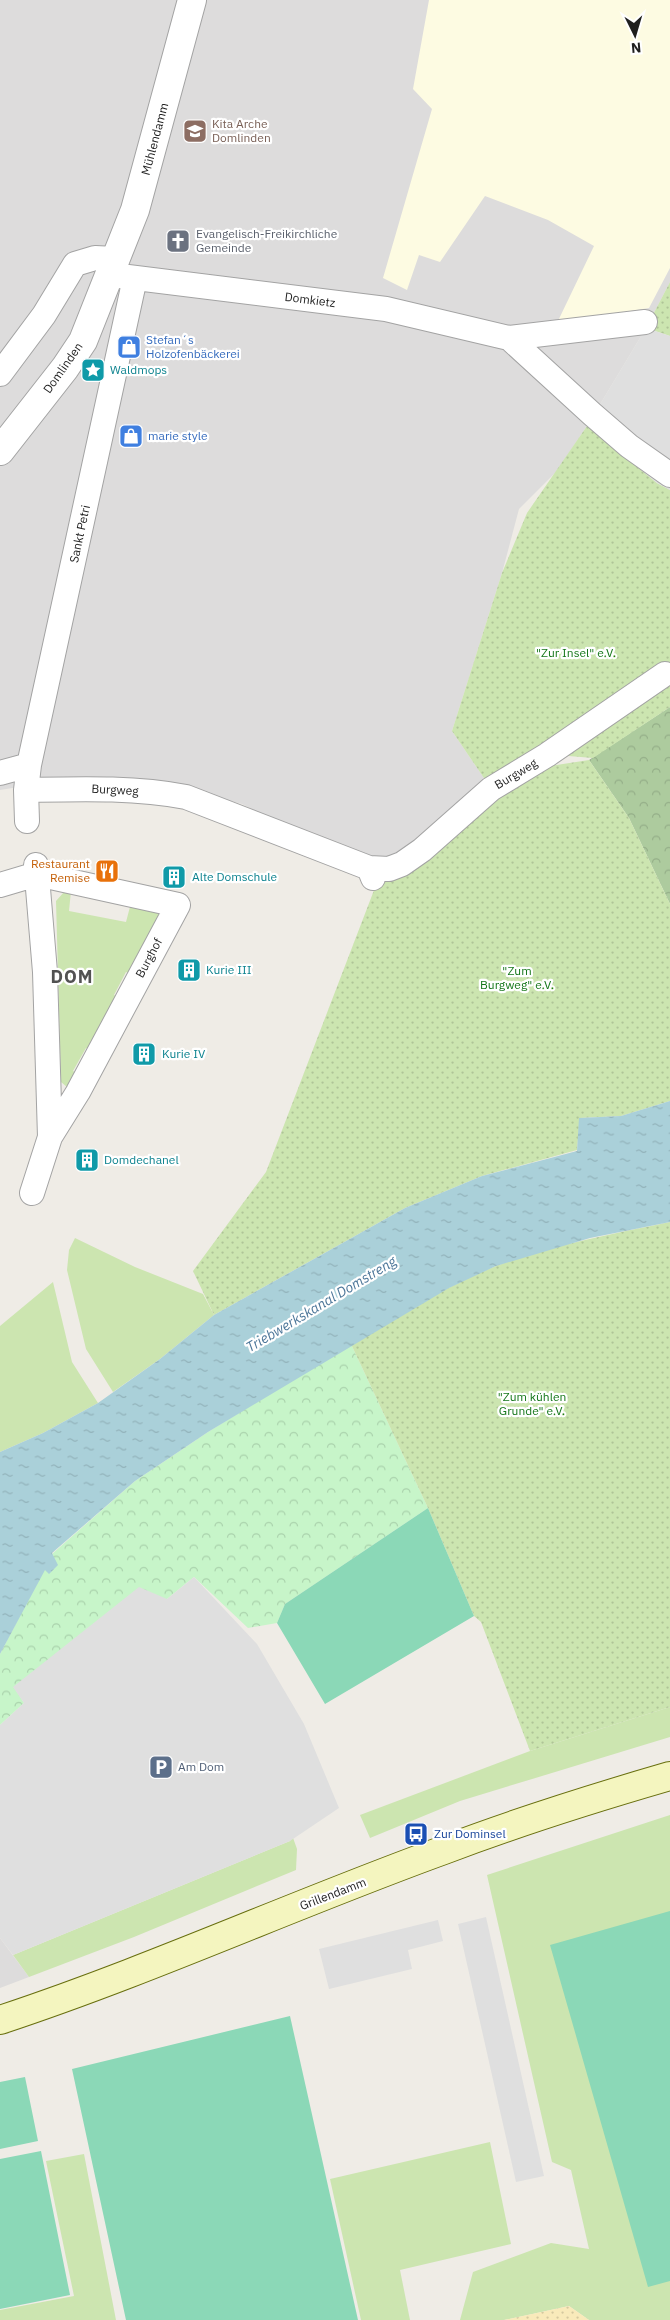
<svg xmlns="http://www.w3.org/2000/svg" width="670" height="2320" font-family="'IBM Plex Sans',sans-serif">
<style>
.residential{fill:#dddcdc}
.education{fill:#fdfbe2}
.grass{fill:#cce5b0}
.forest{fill:url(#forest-crowns)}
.sand{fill:url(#sand-dots)}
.park{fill:url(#park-crowns)}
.garden{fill:url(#garden-dots)}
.pitch{fill:#8bd8b7}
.parking{fill:#dfdfdf}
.water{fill:url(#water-ripples)}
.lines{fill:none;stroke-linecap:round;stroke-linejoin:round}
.minor-casing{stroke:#a3a3a3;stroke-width:26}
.tertiary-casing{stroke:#a3a3a3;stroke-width:30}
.secondary-casing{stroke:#686f0e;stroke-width:30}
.minor{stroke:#fff;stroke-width:24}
.tertiary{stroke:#fff;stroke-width:28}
.secondary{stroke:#f4f5bf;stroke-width:28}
.labels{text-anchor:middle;stroke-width:4.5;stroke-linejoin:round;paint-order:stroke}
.education-label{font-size:12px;fill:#785e54;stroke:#fff;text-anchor:start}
.street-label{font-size:12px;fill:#1f1f1f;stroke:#fff}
.worship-label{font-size:12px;fill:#5b616d;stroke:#fff;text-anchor:start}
.shop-label{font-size:12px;fill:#366cbe;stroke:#fff;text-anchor:start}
.culture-label{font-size:12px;fill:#0d838f;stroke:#fff;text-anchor:start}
.park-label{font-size:12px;fill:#147619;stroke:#fff}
.food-label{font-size:12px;fill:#c56008;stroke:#fff;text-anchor:end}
.service-label{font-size:12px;fill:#4e5e75;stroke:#fff;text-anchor:start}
.transit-label{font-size:12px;fill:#164399;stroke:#fff;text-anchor:start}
.water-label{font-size:14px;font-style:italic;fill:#4c7699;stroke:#fff}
.district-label{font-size:18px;font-weight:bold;letter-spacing:1px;fill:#525252;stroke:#fff}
</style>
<defs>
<pattern id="forest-crowns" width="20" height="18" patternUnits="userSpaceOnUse" patternTransform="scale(1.25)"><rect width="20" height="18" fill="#adcb9e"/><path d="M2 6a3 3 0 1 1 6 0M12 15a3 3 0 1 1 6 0" fill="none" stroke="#94ae88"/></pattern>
<pattern id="sand-dots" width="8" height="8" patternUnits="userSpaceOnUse" patternTransform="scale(1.25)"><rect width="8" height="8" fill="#f9eaba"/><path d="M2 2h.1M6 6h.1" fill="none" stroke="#d5c89f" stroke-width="1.8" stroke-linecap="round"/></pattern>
<pattern id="park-crowns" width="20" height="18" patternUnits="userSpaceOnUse" patternTransform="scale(1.25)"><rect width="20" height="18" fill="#c7f5c9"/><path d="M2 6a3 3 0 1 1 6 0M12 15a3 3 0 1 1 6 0" fill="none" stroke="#aad2ac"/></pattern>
<pattern id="garden-dots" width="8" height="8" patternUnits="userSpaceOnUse" patternTransform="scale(1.25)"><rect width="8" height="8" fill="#cce5b0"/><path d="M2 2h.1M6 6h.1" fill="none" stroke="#afc497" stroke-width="1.8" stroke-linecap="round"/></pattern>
<pattern id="water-ripples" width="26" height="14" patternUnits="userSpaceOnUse" patternTransform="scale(1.25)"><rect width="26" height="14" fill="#aad0d9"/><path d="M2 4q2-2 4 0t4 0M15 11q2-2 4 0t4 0" fill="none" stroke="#92b2ba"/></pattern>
</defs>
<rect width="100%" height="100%" fill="#efece6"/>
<path class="residential" d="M0,0H670V282L646,328L587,426L556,472L519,509L502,573L452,731L488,784L417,847L390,859H372L307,836L242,804L183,788L56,781L0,790Z
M0,1938L29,1977L0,1988Z"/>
<path class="education" d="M429,0H670V268L649,308L557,323L594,246L548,220L485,196L440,262L419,255L407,290L383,278L432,109L413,89Z"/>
<path class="grass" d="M71,891L69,911L126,922L131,903L162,910L133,976L126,972L114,995L121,999L93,1051L86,1048L73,1071L80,1075L74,1085L67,1087L61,1082L56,901L64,892Z
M75,1238L135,1267L203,1294L214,1315L160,1359L113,1392L86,1349L67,1270L69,1250Z
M53,1282L72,1362L98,1403L43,1433L0,1452V1326Z
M670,1707V1737L460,1801L370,1838L360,1815L530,1751Z
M670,1815V2320H589L569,2306L504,2320H460L473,2272L551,2243L589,2249L571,2170L552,2162L487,1875Z
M292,1835L297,1849L296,1870L134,1937L29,1977L13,1955L290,1841Z
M490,2142L511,2244L400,2270L410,2320H361L330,2179Z
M84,2154L116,2320H0V2310L74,2296L46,2161Z"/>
<path class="forest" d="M670,707V904L629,818L589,760Z"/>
<path class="sand" d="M569,2306L589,2320H504Z"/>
<path class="park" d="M351,1344L428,1508L285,1604L277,1623L248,1628L194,1577L167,1599L14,1687L24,1703L0,1725V1654L52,1554L135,1481L208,1432Z"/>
<path class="garden" d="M670,282V336L646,328Z
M587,426L657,483L670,490V707L593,758L532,753L488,784L452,731L502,573L527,513Z
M589,760L629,818L670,904V1101L621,1116L580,1118L577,1150L482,1176L405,1208L214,1315L193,1271L266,1172L376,885L406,870L505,789L537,768Z
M670,1222V1707L530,1751L481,1622L474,1616L428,1508L351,1344C398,1317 445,1286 496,1266C552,1245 612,1234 670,1222Z"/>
<path class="pitch" d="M428,1508L474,1616L325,1704L277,1623L285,1604Z
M670,1911V2281L648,2287L550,1945Z
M290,2016L358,2320H126L72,2069Z
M25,2077L38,2141L0,2149V2082Z
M41,2151L70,2295L0,2309V2159Z"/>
<path class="parking" d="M646,328L670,336V490L657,483L587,426Z
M194,1577L257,1644L304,1724L339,1808L290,1841L13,1955L0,1938V1725L24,1703L13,1687L139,1587L167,1599Z
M486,1917L544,2176L516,2182L458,1924Z
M438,1920L443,1941L408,1950L412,1969L329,1989L319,1949Z"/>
<path class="water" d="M670,1101V1222L590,1238L496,1266L449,1288L208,1432L135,1481L52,1553L58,1565L49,1574L45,1570L0,1654V1452L43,1433L98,1403L160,1359L214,1315L405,1208L482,1176L577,1151L579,1118L621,1116Z"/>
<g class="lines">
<g class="minor-casing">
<path id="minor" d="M120,276L386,309L509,338L645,322
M509,338L592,414L629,446L670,475
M0,374L44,315L75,264L95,258L115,259
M0,773L29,765
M26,790C79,789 134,787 186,797L369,868L373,878
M27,821L26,790L29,765L135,278
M369,868L389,869L402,864L422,850L491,789L547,755L665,674
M0,885L37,874L178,905L78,1092L50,1137
M32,1193L50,1137L45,972L36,865"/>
</g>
<g class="tertiary-casing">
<path id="tertiary" d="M0,451L65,368L83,341L135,210L192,0"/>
</g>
<g class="secondary-casing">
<path id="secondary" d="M0,2020C151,1970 295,1904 444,1850C518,1822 594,1798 670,1776"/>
</g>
<use href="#minor" class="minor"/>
<use href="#tertiary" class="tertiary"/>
<use href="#secondary" class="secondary"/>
</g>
<defs>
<g id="school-square" transform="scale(1.25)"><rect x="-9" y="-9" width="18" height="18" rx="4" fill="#8d6e63" stroke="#fff"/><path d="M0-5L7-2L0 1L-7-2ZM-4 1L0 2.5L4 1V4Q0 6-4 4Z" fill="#fff"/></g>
<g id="church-square" transform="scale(1.25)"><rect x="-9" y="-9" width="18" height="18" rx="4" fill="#6b7280" stroke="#fff"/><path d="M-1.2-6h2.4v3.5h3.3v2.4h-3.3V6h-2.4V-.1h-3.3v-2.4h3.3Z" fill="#fff"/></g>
<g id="shop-square" transform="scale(1.25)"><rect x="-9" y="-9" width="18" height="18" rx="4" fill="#3f7fe0" stroke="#fff"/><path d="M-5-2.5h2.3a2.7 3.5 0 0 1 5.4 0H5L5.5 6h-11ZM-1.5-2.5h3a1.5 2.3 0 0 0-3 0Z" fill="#fff"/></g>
<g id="sight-square" transform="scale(1.25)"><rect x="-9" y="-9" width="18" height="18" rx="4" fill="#0f9aa8" stroke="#fff"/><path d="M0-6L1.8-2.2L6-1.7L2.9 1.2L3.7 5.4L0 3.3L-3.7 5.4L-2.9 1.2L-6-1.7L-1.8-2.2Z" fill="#fff"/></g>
<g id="restaurant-square" transform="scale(1.25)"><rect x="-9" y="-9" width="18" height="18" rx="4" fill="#e8710a" stroke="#fff"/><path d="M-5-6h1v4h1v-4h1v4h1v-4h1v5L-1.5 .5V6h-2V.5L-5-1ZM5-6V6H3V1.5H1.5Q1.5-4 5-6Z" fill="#fff"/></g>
<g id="building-square" transform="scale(1.25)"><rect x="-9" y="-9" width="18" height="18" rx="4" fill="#0f9aa8" stroke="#fff"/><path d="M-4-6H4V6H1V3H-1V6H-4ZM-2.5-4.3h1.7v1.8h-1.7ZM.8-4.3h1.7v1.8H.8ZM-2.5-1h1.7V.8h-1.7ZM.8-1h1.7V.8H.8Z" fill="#fff"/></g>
<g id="parking-square" transform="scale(1.25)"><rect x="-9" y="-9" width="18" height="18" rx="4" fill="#5c6f8a" stroke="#fff"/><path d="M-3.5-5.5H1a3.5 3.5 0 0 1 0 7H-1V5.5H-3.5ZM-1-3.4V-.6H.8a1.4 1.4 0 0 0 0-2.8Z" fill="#fff"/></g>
<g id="bus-square" transform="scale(1.25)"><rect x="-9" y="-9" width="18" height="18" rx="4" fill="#1a4fb4" stroke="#fff"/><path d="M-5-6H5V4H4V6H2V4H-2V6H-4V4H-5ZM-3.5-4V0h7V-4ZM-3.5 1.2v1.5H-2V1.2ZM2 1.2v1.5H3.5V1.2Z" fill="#fff"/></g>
</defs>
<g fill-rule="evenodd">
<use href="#school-square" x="195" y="131"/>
<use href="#church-square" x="178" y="241"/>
<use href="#shop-square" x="129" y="347"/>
<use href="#sight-square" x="93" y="370"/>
<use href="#shop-square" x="131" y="436"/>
<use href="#restaurant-square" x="107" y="871"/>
<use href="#building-square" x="174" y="877"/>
<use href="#building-square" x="189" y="970"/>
<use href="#building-square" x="144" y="1054"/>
<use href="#building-square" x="87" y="1160"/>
<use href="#parking-square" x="161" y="1767"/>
<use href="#bus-square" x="416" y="1834"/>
</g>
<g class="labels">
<g class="education-label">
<text x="212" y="128">Kita Arche<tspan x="212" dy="14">Domlinden</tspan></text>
</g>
<g class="street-label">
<text transform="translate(155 139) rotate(-75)" y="4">Mühlendamm</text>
<text transform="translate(310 300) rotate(7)" y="4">Domkietz</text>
<text transform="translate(63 368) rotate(-55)" y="4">Domlinden</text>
<text transform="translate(80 534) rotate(-78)" y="4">Sankt Petri</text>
<text transform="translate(516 774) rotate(-31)" y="4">Burgweg</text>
<text transform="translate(115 790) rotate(3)" y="4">Burgweg</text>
<text transform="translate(149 958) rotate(-62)" y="4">Burghof</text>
<text transform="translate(333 1894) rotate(-21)" y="4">Grillendamm</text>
</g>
<g class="worship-label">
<text x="196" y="238">Evangelisch-Freikirchliche<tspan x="196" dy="14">Gemeinde</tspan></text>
</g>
<g class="shop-label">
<text x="146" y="344">Stefan´s<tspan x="146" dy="14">Holzofenbäckerei</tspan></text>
<text x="148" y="440">marie style</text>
</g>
<g class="culture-label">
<text x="110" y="374">Waldmops</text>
<text x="192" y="881">Alte Domschule</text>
<text x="206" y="974">Kurie III</text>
<text x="162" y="1058">Kurie IV</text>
<text x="104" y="1164">Domdechanel</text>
</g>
<g class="park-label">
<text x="576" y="657">"Zur Insel" e.V.</text>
<text x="517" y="975">"Zum<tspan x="517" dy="14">Burgweg" e.V.</tspan></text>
<text x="532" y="1401">"Zum kühlen<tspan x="532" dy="14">Grunde" e.V.</tspan></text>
</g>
<g class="food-label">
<text x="90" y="868">Restaurant<tspan x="90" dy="14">Remise</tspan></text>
</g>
<g class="service-label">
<text x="178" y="1771">Am Dom</text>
</g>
<g class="transit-label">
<text x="434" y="1838">Zur Dominsel</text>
</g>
<g class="water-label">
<text transform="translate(321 1304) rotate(-31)" y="5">Triebwerkskanal Domstreng</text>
</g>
<g class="district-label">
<text x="72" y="983">DOM</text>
</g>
</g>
<g transform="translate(635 35) rotate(175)" stroke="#ffffff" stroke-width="4" paint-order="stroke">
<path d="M0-4L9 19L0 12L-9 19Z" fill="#1f1f1f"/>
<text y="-8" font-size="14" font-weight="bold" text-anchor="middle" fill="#1f1f1f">N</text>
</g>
</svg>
